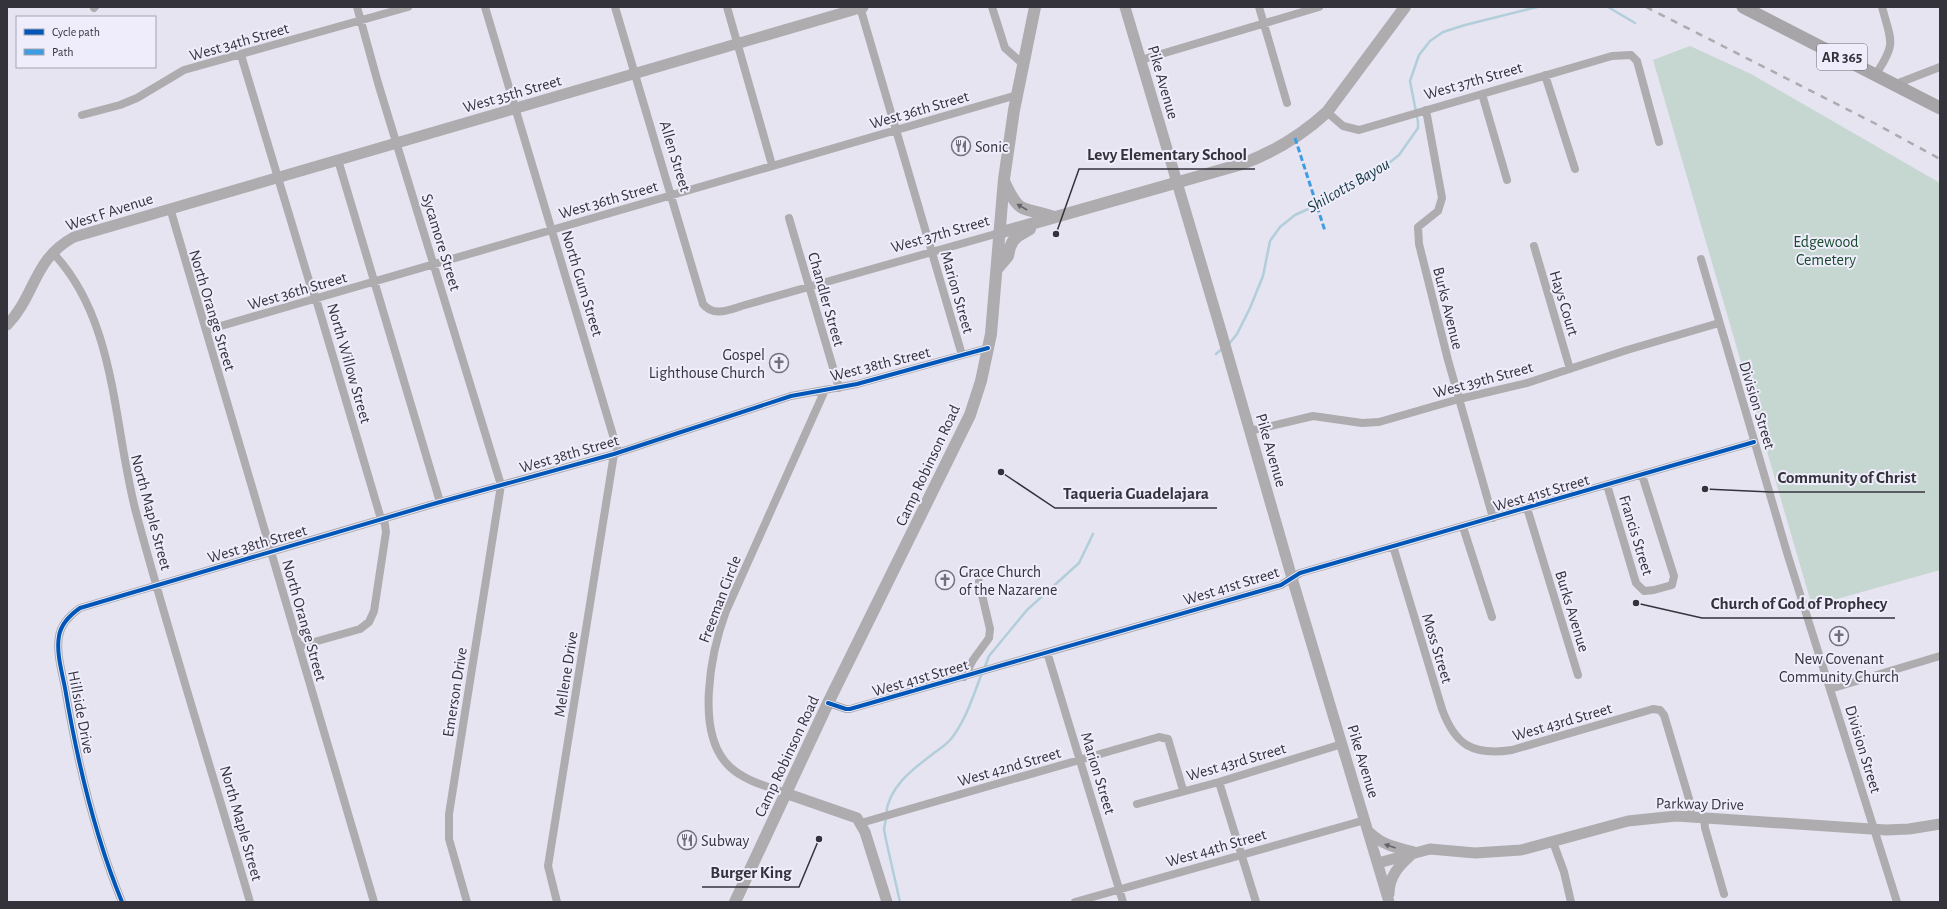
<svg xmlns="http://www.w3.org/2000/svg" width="1947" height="909" font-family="'Alegreya Sans',sans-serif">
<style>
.green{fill:#c6d6d0}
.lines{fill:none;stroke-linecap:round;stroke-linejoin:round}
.stream{stroke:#b2ceda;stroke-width:2.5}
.minor{stroke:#aeacae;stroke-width:8}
.tertiary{stroke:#aeacae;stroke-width:11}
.secondary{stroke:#aeacae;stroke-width:12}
.primary{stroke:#a7a5a8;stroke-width:13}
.rail{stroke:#acabaf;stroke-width:2.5;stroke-dasharray:7 7;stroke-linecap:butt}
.quiet{stroke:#3e9de2;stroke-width:3;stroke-dasharray:6 3;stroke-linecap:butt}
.cycleway-casing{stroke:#efedfb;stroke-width:6}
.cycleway{stroke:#0057b8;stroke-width:4}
.oneway{fill:#65636a}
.labels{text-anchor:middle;stroke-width:4;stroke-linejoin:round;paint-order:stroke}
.shield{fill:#efedfb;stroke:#6c6b75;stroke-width:1}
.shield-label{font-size:15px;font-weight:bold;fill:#34333c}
.street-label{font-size:16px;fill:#34333c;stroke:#efedfb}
.poi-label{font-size:16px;fill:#34333c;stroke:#efedfb;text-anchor:start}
.park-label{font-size:16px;fill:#184b2d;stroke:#efedfb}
.water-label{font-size:17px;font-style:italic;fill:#113741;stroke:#efedfb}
.leader{fill:none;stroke:#34333c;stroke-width:1.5}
.callout-dot{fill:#34333c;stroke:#efedfb;stroke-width:1.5}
.callout-label{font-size:17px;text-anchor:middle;font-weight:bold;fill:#34333c;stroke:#efedfb;stroke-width:4;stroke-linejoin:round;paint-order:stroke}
</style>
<rect width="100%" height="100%" fill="#e6e4f1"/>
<path class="green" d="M1690,46L1751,74L1940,183V570L1812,606L1653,60Z"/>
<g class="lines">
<path class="stream" d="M1608,7L1635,23
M1229,344L1237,334L1250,308L1263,276L1270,241L1280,227L1295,215L1326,201L1384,167L1399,155L1418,128V122L1410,81L1419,55L1430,41L1443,32L1465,25L1537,7
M1216,354L1223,348
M984,669L989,656L1027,610L1079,563L1093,534
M886,814C889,786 913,769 934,753C939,749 946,745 951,739C966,720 973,696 982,673
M886,819L884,829L886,840L900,902"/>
<path class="minor" d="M357,7L378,83L501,485L449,814V839L467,902
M485,7L618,452
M615,7L703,304C714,318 731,309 745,305L999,233
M727,7L772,165
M860,7L962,355
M992,7L1005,48L1023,64
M1259,7L1287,103
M94,8L95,7
M241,55L310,284L316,299L381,519
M1141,60L1319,7
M1876,74C1897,43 1891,41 1882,7
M1545,75L1575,169
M1896,84L1940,67
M1482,94L1507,180
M1426,110L1442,198L1438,211L1418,227L1419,244L1448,360L1493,518
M1327,112L1343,126L1359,130L1612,56L1631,55L1637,61L1659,142
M82,115L120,105L137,98L184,70L408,7
M338,160L440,502
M170,208L374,902
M789,218L839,388
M1534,246L1570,369
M52,252C118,320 113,430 137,516C172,646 213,774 250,902
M1701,259L1788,556L1897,902
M207,330L1017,95
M1250,431L1313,416L1362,423L1379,422L1459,399L1527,383L1627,350L1719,323
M1607,485L1636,583L1644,591L1654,590L1672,585L1674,576L1642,475
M1527,508L1578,675
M1463,527L1492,617
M1393,546L1442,709C1455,745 1473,756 1512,750L1653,709L1660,710L1664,715L1690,802L1691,816
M300,646L360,629L369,622L374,611L386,532L384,518
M1047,652L1123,902
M964,677L973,660L989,638L990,629L979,582
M1830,689L1940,656
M828,703L846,709H850L1281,585L1300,573L1754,442
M1219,782L1256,902
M785,793C767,786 745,781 730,767C694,734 711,652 726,611L825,390
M1137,804L1219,782L1342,744
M1704,817L1705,828L1724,894
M861,823L1159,737L1168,739L1183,790
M1553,842L1564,872L1571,902
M122,902C94,834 77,760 65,688C62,672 56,652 59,636C61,624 70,615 80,608L440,502L614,454L791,396L857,384L988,348
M557,902L548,866L614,454
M1075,902L1365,820"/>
<path class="tertiary" d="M1125,7L1219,324L1292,578L1389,902
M7,325C36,295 33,259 74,237L863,7
M785,793L857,818L865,832L887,902
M1369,832C1384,846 1395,847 1414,852
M1378,863L1430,849L1475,853L1521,850L1628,821L1676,816L1886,830L1909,829L1940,824
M1389,894C1389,876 1399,866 1411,855"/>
<path class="secondary" d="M1004,181C1020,216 1021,206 1054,217
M999,233L1242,164C1274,152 1301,136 1327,112L1405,7
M997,269L1008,256L1010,247L1013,241L1018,236L1030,229
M735,902L828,703L970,415L981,381L991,334L1004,179L1014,110L1035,7"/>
<path class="primary" d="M1743,7L1940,108"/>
<path class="rail" d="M1646,7L1876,124L1940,159"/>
<path class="quiet" d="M1295,138L1325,231"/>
<g class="cycleway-casing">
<path id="cycleway" d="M828,703L846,709H850L1281,585L1300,573L1754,442
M122,902C94,834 77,760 65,688C62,672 56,652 59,636C61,624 70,615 80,608L440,502L614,454L791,396L857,384L988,348"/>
</g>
<use href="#cycleway" class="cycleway"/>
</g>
<defs><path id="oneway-solid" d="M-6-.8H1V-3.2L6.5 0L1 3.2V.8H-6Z"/></defs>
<g class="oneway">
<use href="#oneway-solid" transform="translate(1022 207) rotate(-150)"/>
<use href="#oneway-solid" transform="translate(1390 846) rotate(-161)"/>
</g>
<defs>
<g id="restaurant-ring" transform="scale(1)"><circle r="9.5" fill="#efedfb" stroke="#72717b" stroke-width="1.5"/><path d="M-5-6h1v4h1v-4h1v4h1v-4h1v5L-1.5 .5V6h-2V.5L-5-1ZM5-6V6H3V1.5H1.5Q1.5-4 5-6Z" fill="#72717b"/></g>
<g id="church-ring" transform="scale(1)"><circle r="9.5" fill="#efedfb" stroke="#72717b" stroke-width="1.5"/><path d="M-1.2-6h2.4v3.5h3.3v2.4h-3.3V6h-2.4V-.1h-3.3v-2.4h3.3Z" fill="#72717b"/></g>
</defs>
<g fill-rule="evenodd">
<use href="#restaurant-ring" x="961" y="146"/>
<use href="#church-ring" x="779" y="363"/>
<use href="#church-ring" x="945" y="580"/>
<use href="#church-ring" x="1839" y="636"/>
<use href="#restaurant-ring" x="687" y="840"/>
</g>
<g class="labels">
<rect class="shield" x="1817" y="44" width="50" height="26" rx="3"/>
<g class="shield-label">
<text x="1842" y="62">AR 365</text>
</g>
<g class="street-label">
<text transform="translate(239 41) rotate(-16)" y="6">West 34th Street</text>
<text transform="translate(1473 80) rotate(-16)" y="6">West 37th Street</text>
<text transform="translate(1164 82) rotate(74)" y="6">Pike Avenue</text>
<text transform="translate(512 93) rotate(-16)" y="6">West 35th Street</text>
<text transform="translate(919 109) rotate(-16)" y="6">West 36th Street</text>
<text transform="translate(676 156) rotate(73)" y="6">Allen Street</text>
<text transform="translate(608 199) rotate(-16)" y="6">West 36th Street</text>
<text transform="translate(109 211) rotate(-18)" y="6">West F Avenue</text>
<text transform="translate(940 233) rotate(-16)" y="6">West 37th Street</text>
<text transform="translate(442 242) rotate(73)" y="6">Sycamore Street</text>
<text transform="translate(583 283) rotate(73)" y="6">North Gum Street</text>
<text transform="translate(297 290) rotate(-16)" y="6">West 36th Street</text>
<text transform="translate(958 292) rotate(74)" y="6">Marion Street</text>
<text transform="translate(827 299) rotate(74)" y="6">Chandler Street</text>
<text transform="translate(1565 303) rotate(73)" y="6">Hays Court</text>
<text transform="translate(1449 308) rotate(76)" y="6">Burks Avenue</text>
<text transform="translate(213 310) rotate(73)" y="6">North Orange Street</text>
<text transform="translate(350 363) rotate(74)" y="6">North Willow Street</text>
<text transform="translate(880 363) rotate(-14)" y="6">West 38th Street</text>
<text transform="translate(1483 379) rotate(-15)" y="6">West 39th Street</text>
<text transform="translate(1758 405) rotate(73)" y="6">Division Street</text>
<text transform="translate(1272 450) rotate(74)" y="6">Pike Avenue</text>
<text transform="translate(569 453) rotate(-16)" y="6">West 38th Street</text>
<text transform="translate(927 465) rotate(-65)" y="6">Camp Robinson Road</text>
<text transform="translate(1541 492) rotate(-16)" y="6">West 41st Street</text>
<text transform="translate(152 512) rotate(75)" y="6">North Maple Street</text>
<text transform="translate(1637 535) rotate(73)" y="6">Francis Street</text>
<text transform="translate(257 543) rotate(-16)" y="6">West 38th Street</text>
<text transform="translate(1231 585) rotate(-17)" y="6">West 41st Street</text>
<text transform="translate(719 599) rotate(-69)" y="6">Freeman Circle</text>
<text transform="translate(1573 611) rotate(73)" y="6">Burks Avenue</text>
<text transform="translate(305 620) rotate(74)" y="6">North Orange Street</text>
<text transform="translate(1438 648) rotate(73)" y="6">Moss Street</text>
<text transform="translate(565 674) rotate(-81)" y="6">Mellene Drive</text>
<text transform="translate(920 677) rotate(-16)" y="6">West 41st Street</text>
<text transform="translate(454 692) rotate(-81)" y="6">Emerson Drive</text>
<text transform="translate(82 712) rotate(79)" y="6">Hillside Drive</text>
<text transform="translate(1562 721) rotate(-16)" y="6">West 43rd Street</text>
<text transform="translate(1864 749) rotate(73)" y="6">Division Street</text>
<text transform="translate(786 756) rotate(-65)" y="6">Camp Robinson Road</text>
<text transform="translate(1236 761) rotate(-16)" y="6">West 43rd Street</text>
<text transform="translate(1364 761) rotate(73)" y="6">Pike Avenue</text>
<text transform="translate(1009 766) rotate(-16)" y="6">West 42nd Street</text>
<text transform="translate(1099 773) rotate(73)" y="6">Marion Street</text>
<text transform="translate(1700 803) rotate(1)" y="6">Parkway Drive</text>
<text transform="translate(242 823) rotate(74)" y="6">North Maple Street</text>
<text transform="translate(1216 847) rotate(-16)" y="6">West 44th Street</text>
</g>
<g class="poi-label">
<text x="975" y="152">Sonic</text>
<text x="765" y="360" text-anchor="end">Gospel<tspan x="765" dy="18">Lighthouse Church</tspan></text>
<text x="959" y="577">Grace Church<tspan x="959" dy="18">of the Nazarene</tspan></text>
<text x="1839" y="664" text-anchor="middle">New Covenant<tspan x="1839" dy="18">Community Church</tspan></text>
<text x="701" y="846">Subway</text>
</g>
<g class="park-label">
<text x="1826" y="247">Edgewood<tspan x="1826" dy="18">Cemetery</tspan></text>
</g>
<g class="water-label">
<text transform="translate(1348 185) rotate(-30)" y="6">Shilcotts Bayou</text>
</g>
</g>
<path class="leader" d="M1056 234L1079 169H1255M1705 489L1770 492H1925M1001 472L1055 508H1217M1636 603L1702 618H1895M819 839L799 887H702"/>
<g class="callout-dot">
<circle cx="1056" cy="234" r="4"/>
<circle cx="1705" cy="489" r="4"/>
<circle cx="1001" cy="472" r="4"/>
<circle cx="1636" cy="603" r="4"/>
<circle cx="819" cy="839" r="4"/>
</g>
<g class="callout-label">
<text x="1167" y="160">Levy Elementary School</text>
<text x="1847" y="483">Community of Christ</text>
<text x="1136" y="499">Taqueria Guadelajara</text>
<text x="1799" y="609">Church of God of Prophecy</text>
<text x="751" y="878">Burger King</text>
</g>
<rect width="1947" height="909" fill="none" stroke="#34333c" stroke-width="16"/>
<rect x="16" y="16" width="140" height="52" fill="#efedfb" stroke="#a4a3af"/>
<rect x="24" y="29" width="20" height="6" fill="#0057b8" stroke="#a4a3af"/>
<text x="52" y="36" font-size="12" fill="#34333c">Cycle path</text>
<rect x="24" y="49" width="20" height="6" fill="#3e9de2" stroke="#a4a3af"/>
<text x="52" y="56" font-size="12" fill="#34333c">Path</text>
</svg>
